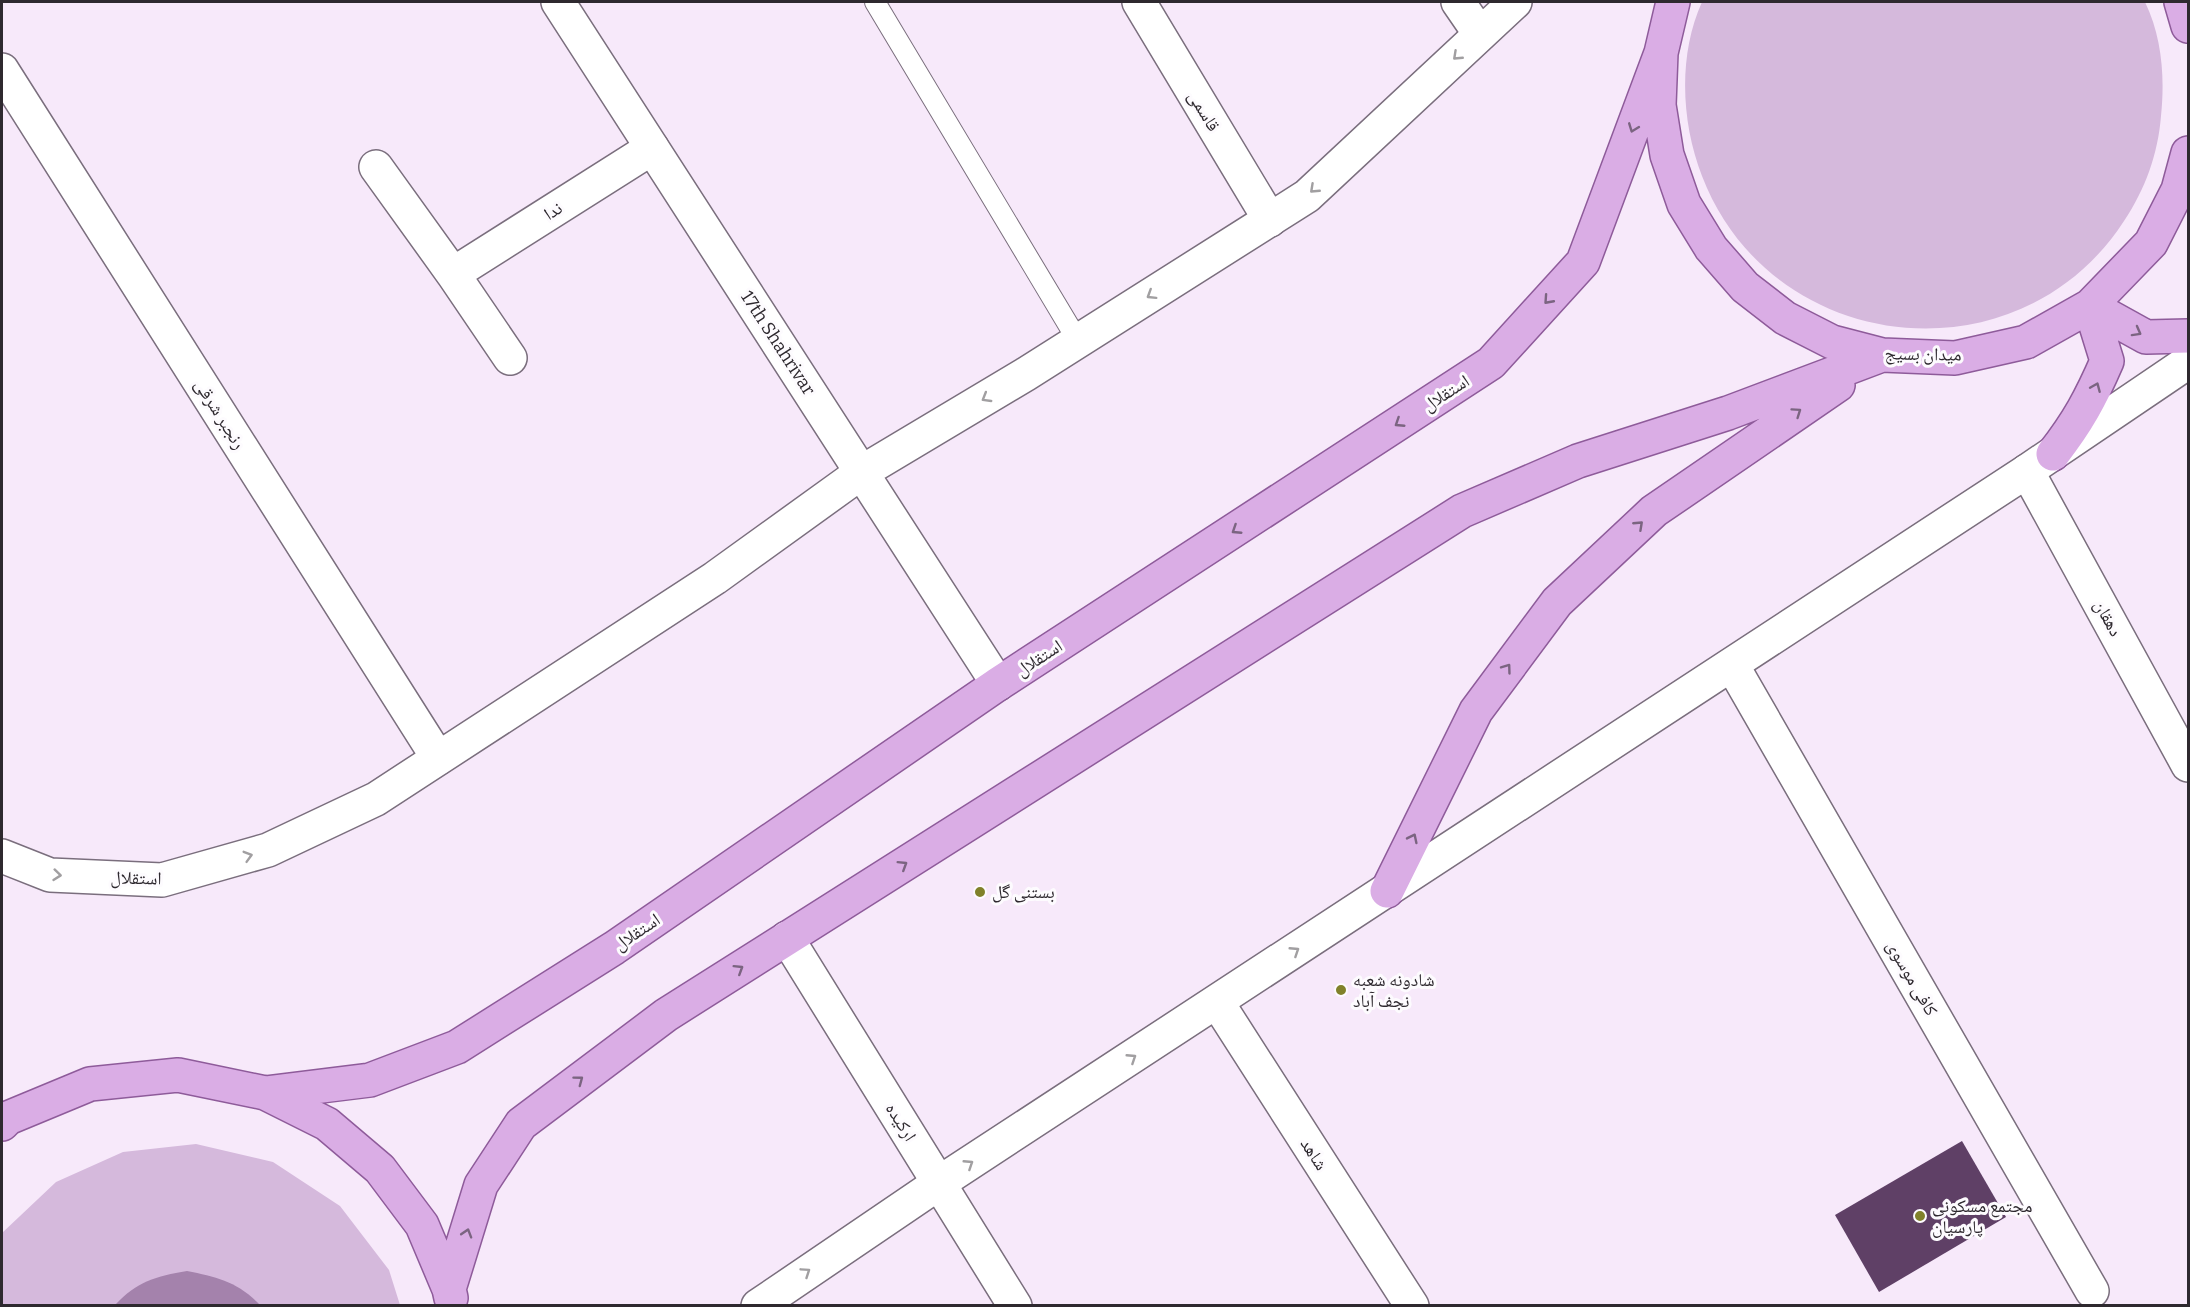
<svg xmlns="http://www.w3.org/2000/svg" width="2190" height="1307" font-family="Bitter,'Noto Naskh Arabic',serif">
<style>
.green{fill:#d5b9dc}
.water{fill:#a482ac}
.building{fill:#5f4066}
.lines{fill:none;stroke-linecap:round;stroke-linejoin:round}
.service-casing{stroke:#7a6e7d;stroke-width:22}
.minor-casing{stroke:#7a6e7d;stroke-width:36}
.tertiary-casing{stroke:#7a6e7d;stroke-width:36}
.primary-casing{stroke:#8e5b9a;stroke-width:36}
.service{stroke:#fff;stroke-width:20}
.minor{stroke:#fff;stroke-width:33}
.tertiary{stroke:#fff;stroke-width:33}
.primary{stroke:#daade5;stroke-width:33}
.oneway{stroke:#a19fa1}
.oneway2{stroke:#7b6481}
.poi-dot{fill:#80812a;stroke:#fdfbfe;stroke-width:2}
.labels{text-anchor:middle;stroke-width:6;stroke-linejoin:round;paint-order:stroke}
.street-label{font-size:18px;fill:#2e292f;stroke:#fdfbfe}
.poi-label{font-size:18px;fill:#2e292f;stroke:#fdfbfe;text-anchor:start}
</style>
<rect width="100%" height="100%" fill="#f7e9fa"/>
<path class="green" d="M1702,2H2145C2162,37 2165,77 2161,116C2158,154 2145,190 2124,221C2018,384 1771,356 1702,176C1681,122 1678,55 1702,2Z
M196,1144L273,1162L340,1206L389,1270L400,1305L2,1306V1233L56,1182L123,1152Z"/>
<path class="water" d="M187,1271C217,1277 238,1282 260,1305H115C136,1282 156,1276 187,1271Z"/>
<path class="building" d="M1962,1141L2006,1217L1879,1292L1835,1215Z"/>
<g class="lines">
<g class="service-casing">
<path id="service" d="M875,2L1078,341"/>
</g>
<g class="minor-casing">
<path id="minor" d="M1139,2L1270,220
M1458,2L1480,34
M2,70L438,758
M376,167L453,274L510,358
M453,274L652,148
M2027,471L2188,765
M1732,665L2092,1291
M787,938L1015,1306
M1217,1002L1412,1306"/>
</g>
<g class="tertiary-casing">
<path id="tertiary" d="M558,2L998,684
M2,856L50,875L162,880L268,850L376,799L715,578L862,472L1026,374L1307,196L1515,2
M758,1306L939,1183L2027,471L2188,362"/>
</g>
<g class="primary-casing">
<path id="primary" d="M1673,2L1661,53L1659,105L1667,155L1684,204L1711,248L1745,287L1785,318L1832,342L1882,355L1955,358L2026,342L2090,306L2151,243L2178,190L2188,153
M2181,2L2188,26
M2090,306L2146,337L2188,336
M2053,454C2078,422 2091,398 2107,361L2090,306
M1387,891L1476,711L1557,602L1654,511L1838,385
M265,1093L370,1080L457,1047L614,948L998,684L1491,363L1583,262L1661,53
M2,1124L8,1118L90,1084L178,1075L265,1093L327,1124L380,1169L422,1225L449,1289L451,1298
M449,1289L481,1185L521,1124L666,1015L1462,511L1578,461L1728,413L1882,355"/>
</g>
<use href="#service" class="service"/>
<use href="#minor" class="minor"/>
<use href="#tertiary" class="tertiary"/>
<use href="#primary" class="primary"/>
</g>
<defs><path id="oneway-chevron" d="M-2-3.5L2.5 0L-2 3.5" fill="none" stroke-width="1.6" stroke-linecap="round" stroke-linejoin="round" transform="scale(1.5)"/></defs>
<g class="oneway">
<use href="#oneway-chevron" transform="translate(1457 56) rotate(137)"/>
<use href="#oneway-chevron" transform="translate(1314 189) rotate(137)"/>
<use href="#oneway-chevron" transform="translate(1151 295) rotate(148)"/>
<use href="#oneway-chevron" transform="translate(986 398) rotate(149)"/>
<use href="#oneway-chevron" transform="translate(248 856) rotate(-16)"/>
<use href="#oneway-chevron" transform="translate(57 875) rotate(6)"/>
<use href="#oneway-chevron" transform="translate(1295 951) rotate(-33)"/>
<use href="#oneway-chevron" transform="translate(1132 1058) rotate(-33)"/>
<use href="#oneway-chevron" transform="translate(969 1164) rotate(-33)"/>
<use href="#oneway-chevron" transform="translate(806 1272) rotate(-34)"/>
</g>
<g class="oneway2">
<use href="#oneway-chevron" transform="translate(1633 128) rotate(111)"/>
<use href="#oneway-chevron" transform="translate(1548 300) rotate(132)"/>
<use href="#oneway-chevron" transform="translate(2137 332) rotate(29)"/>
<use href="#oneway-chevron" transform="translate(2096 387) rotate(-67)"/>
<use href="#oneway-chevron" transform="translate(1797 412) rotate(-35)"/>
<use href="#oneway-chevron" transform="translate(1399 423) rotate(147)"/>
<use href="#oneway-chevron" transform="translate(1639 525) rotate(-43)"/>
<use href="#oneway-chevron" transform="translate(1236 530) rotate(147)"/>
<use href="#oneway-chevron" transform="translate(1507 668) rotate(-54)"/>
<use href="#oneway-chevron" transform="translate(1413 838) rotate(-64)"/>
<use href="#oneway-chevron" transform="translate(903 865) rotate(-32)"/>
<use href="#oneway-chevron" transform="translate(739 969) rotate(-32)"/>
<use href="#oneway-chevron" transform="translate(579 1080) rotate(-37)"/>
<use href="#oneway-chevron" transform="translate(467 1233) rotate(-73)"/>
</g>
<g class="poi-dot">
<circle cx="980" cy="892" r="6"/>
<circle cx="1341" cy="990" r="6"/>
<circle cx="1920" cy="1216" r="6"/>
</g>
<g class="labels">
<g class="street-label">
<text transform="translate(1204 111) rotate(59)" y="6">قاسمی</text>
<text transform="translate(553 211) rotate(-32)" y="6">ندا</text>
<text transform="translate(778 343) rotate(57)" y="6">17th Shahrivar</text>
<text transform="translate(1923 354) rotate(1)" y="6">میدان بسیج</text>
<text transform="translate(1446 393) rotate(-33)" y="6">استقلال</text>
<text transform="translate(220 414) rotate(58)" y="6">رنجبر شرقی</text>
<text transform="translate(2108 618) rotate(61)" y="6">دهقان</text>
<text transform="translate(1039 658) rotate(-33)" y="6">استقلال</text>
<text transform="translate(136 878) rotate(1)" y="6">استقلال</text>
<text transform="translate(637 932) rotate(-34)" y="6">استقلال</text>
<text transform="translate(1912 978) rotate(60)" y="6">کافی موسوی</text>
<text transform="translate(901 1122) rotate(58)" y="6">ارکیده</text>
<text transform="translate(1314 1154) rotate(57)" y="6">شاهد</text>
</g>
<g class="poi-label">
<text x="992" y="898">بستنی گل</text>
<text x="1353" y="986">شادونه شعبه<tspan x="1353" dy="21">نجف آباد</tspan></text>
<text x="1932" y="1212">مجتمع مسکونی<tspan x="1932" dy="21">پارسیان</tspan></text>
</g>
</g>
<rect width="2190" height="1307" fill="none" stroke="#2e292f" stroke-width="6"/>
</svg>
